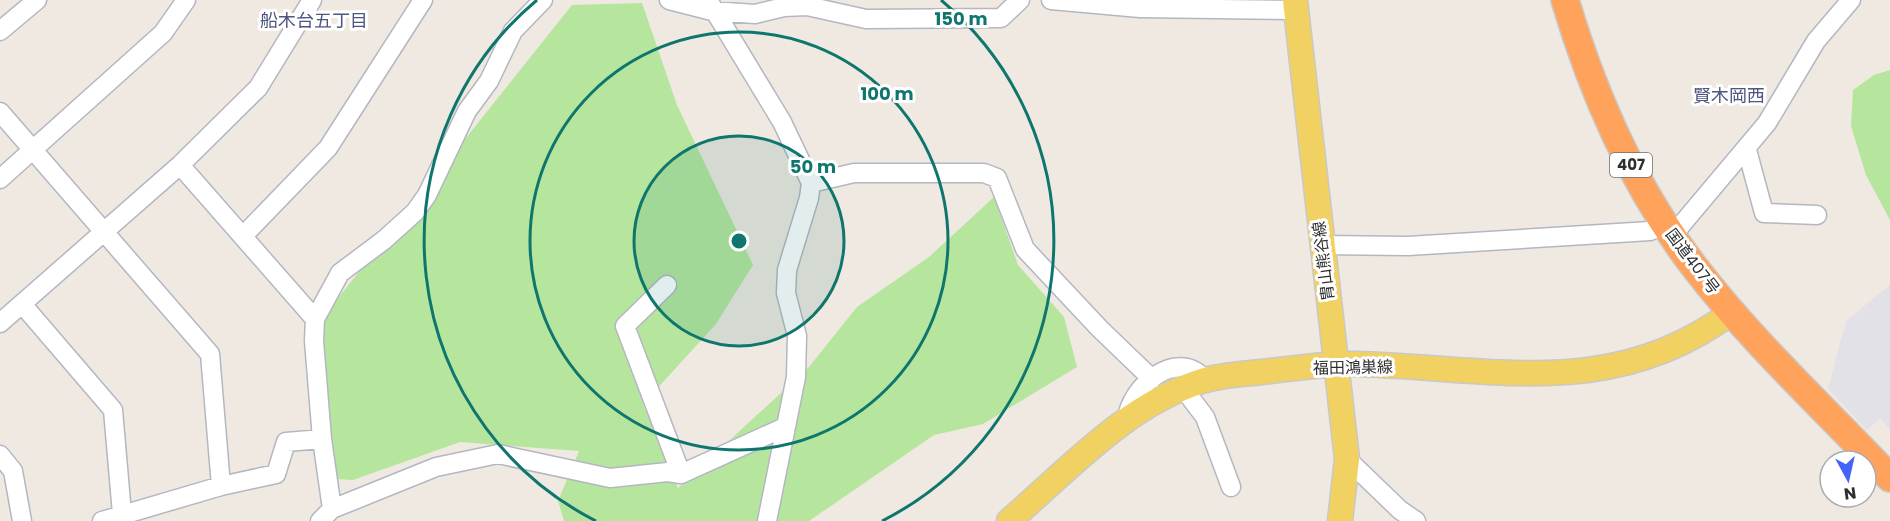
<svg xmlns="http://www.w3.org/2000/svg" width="1890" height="521" font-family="Poppins,'Noto Sans JP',sans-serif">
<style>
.industrial{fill:#e3e1e8}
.green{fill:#b6e59e}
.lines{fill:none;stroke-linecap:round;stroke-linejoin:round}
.minor-casing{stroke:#b4b7c1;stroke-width:21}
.major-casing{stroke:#c9c9c9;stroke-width:27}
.highway-casing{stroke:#c9c9c9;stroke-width:30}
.minor{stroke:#fff;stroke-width:18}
.major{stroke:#f2d163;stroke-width:24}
.highway{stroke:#ffa35c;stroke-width:27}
.ring{fill:none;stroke:#0f766e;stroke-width:3}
.labels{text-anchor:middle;stroke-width:6;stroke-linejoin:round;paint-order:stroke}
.shield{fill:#fff;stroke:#6d6d6d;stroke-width:1.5}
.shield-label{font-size:15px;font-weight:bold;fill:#2e2e2e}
.street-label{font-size:16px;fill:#2e2e2e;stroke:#fff}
.neighbourhood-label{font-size:18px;fill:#4d5680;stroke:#fff}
.centre{fill:#0f766e;stroke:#fff;stroke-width:3}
.ring-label{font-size:18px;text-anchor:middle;font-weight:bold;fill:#0f766e;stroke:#fff;stroke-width:6;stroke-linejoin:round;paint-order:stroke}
</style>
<rect width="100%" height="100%" fill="#efe9e1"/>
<path class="industrial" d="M1890,285V430L1880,418L1867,430L1828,389L1846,321Z"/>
<path class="green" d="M642,3L677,105L753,265L716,324L643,404L678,488L809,367L857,307L929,257L994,197L1018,265L1064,317L1077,367L983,424L934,435L809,521H564L558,501L579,451L460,442L353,480L337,479L319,322L572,5Z
M1890,70V220L1866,175L1851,126L1853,90L1874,75Z"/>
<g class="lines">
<g class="minor-casing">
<path id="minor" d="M669,0L712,11L755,14L784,7L807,6L866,19L1001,18L1020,0
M708,0L782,122L811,183L809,198L787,270L786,293L797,336L796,377L767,521
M1051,0L1140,8L1296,10
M0,31L37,0
M0,112L210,354L221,486
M1747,150L1764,213L1817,215
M180,165L315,319
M0,179L163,33L186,0
M811,183L854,173H984L997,178L1025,249L1100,329L1152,379
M243,236L328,148L423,0
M1672,236L1767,123L1816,41L1851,0
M1321,245L1408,246L1650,231L1665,224
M667,285L625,326L681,474
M22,304L113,410L122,514
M0,323L180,165L258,88L312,0
M1183,388L1205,417L1231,487
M1127,420C1129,387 1178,346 1205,380
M0,455L13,471L22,521
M1347,459L1400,510L1416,521
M332,509L436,467L498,454L610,478L668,472L681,474L785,427
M102,521L221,486L276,474L286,442L322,439
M320,521L332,509L322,439L314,341L315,319L340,273L384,240L415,212L427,195L467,111L489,81L513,31L543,0"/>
</g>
<g class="major-casing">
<path id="major" d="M1295,0L1347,459L1340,521
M1009,521C1068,470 1126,405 1202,381C1223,374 1248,374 1270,371C1298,368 1327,363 1355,364C1492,367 1612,402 1732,312"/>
</g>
<g class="highway-casing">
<path id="highway" d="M1565,0C1593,94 1633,186 1693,265C1751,341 1824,408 1890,478"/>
</g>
<use href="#minor" class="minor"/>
<use href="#major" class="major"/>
<use href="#highway" class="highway"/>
</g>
<circle cx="739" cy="241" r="105" fill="#0f766e" fill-opacity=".12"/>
<g class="ring">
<circle cx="739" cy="241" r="105"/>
<circle cx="739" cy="241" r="209"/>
<path d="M596 521A314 314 0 0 1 537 0M941 0A314 314 0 0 1 882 521"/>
</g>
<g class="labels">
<rect class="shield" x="1610" y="153" width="42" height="24" rx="4.5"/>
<g class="shield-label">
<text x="1631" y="170">407</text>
</g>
<g class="street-label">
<text transform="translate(1323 261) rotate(-97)" y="6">胄山熊谷線</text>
<text transform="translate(1693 261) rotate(53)" y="6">国道407号</text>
<text transform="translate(1353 367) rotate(-1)" y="6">福田鴻巣線</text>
</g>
<g class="neighbourhood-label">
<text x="314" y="27">船木台五丁目</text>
<text x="1729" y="102">賢木岡西</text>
</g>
</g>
<circle cx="739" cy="241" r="9" class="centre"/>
<g class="ring-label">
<text x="961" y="25">150 m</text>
<text x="887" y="100">100 m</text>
<text x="813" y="173">50 m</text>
</g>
<g transform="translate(1848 479) rotate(172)"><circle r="28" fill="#ffffff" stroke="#ababab" stroke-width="1.5"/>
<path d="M0-4.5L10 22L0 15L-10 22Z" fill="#4264fb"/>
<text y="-9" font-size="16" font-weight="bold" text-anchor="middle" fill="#2e2e2e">N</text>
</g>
</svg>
